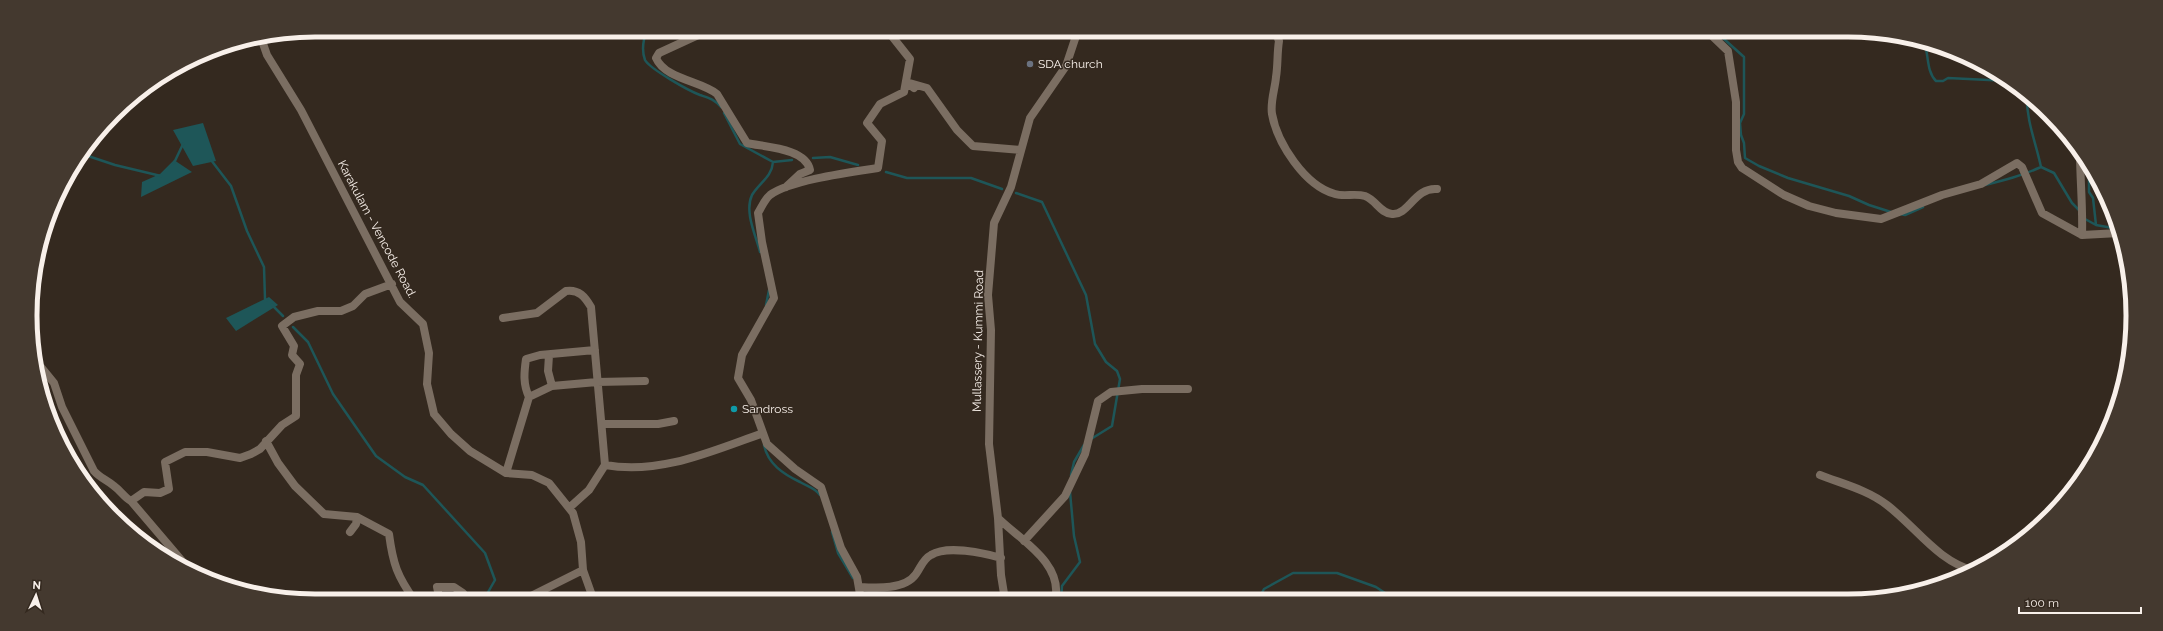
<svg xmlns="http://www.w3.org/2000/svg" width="2163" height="631" font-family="Raleway,sans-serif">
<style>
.water{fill:#1e5658}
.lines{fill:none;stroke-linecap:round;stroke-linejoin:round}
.stream{stroke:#1e5658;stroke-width:2.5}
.street{stroke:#7b6e62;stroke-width:8}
.worship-dot{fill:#6b7280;stroke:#34291f;stroke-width:1.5}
.culture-dot{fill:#0f9aa8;stroke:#34291f;stroke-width:1.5}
.labels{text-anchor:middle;stroke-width:3;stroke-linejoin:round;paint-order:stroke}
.poi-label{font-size:12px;fill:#f8f0ea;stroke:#34291f;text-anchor:start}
.street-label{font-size:12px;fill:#f8f0ea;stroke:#34291f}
.rim{fill:none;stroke:#f8f0ea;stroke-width:5}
</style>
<rect width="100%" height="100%" fill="#34291f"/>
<path class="water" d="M203,123L216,161L193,166L173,130Z
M174,160L192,172L141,197L142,182L160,174Z
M269,297L278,305L236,331L226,318Z"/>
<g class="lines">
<path class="stream" d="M647,30C643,40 641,49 645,60C650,69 689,91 700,95C709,98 714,99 721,107
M1714,30L1744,57V114L1740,123L1741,135L1744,143L1745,158L1759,166L1788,178L1849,196L1869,205L1891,212
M1924,42C1929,54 1926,71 1936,81H1943L1948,78L2009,81
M2027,95C2026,120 2036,143 2041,167L2054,173L2072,203L2079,210
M724,113L740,144L773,162C772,177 759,183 752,195C744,212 756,236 760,252
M82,154L115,165L161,176
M813,158L830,157L858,165
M211,160L231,186L247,231L264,267L265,299L267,300
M773,162L792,160
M174,163L183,144
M2089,165V192L2093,198L2096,225L2118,229
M886,172L907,178H971L1002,189
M1985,185C2005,180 2021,176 2041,167
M1016,193L1042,202L1086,295L1095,344L1106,362L1117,371L1120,379L1112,426L1091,439
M1900,214L1905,215L1923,207
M2085,219L2096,225
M272,305L283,316
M766,305L769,290
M293,327L308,342L333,394L376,456L405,477L423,485L485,553L495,580L483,601
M764,445C768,464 783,474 800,482C808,487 814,487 820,495
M1071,475L1074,462L1084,445
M832,532L838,553L853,578
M1061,600L1062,586L1080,562L1074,536L1070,492
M1258,600L1264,589L1293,573H1337L1376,587L1394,599"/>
<path class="street" d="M709,30L659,53L656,58C665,79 701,81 717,94L747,143C764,147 806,148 810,170L800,174L786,187
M1259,30L1277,36L1279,41C1277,53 1278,65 1276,77C1275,89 1270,102 1272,114C1277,143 1305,186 1335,194C1344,197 1355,193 1365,196C1376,200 1380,213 1392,214C1408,216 1415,187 1437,189
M1706,30L1728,51L1736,102V150L1738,162L1742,168L1784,195L1809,206L1836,213L1881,219L1942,195L1981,184L2017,163L2022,167L2042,213L2082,235L2119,233
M260,35L267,55L301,110L400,302L423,324L429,353L427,384L434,414L451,434L470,451L506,473L532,475L549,483L573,513L581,542L583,570L594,601
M914,88L906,82L927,88L957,130L973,146L1021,150
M2080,151C2080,180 2083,207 2082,235
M503,318L537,313L566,291C579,289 585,297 591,307L605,465C660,475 712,451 763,433
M549,355L548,371L552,386
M36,369L41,367L54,383L62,407L94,471C100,478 107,480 114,486C121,491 124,497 131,501L189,569
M529,397L552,386L597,382L645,381
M603,424H658L674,421
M266,441L278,463L295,486L324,514L357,517L389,534C393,564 397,576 415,601
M506,473L529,397C523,384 524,373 526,359L540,355L595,350
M1820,475C1843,484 1868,490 1887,505C1916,527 1938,562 1975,571
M131,501L144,492L160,493L169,489L165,462L185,452H207L240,458L251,454L260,449L282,425L296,416V375L300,364L292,355L294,346L282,326L294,317L318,311H341L353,306L365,294L392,284
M569,508L589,490L605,465
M998,518L1001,575L1005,600
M350,532L356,524L357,517
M1024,541L1065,496L1085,454L1098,401L1111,392L1142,389H1188
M859,587C876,588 905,590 916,574C921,567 923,559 931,555C947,545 983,553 1001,558
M861,600L857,577L841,548L821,487L795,469L767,444L751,400L738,378L742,355L774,298L762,242L758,213C761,208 765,199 770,195C790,180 852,172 878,168L882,141L867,123L880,104L904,92L910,59L887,30
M1055,600C1064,563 1019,539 998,518L989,444L991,330L988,295L994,223L1011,187L1030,118L1066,66L1078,30
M440,601L437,587H454L463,593
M521,601L583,570"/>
</g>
<circle class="worship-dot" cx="1030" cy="64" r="4"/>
<circle class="culture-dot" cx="734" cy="409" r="4"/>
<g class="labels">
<g class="poi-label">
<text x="1038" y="68">SDA church</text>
<text x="742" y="413">Sandross</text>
</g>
<g class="street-label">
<text transform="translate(377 229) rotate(62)" y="4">Karakulam - Vencode Road.</text>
<text transform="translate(978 341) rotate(-89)" y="4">Mullassery - Kummi Road</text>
</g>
</g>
<path d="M0 0H2163V631H0ZM315 37H1848A278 278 0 0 1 2126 315V316A278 278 0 0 1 1848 594H315A278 278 0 0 1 37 316V315A278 278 0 0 1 315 37Z" fill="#44392f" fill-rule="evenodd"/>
<path class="rim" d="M315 37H1848A278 278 0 0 1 2126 315V316A278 278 0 0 1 1848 594H315A278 278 0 0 1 37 316V315A278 278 0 0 1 315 37Z"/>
<g transform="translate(36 595) rotate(4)" stroke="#34291f" stroke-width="3" paint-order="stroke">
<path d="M0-3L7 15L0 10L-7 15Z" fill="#f8f0ea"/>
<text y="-6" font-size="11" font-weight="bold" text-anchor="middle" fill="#f8f0ea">N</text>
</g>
<path d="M2019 607v6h122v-6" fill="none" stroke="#f8f0ea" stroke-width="2"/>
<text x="2025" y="607" font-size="12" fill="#f8f0ea" stroke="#34291f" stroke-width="3" paint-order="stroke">100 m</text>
</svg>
